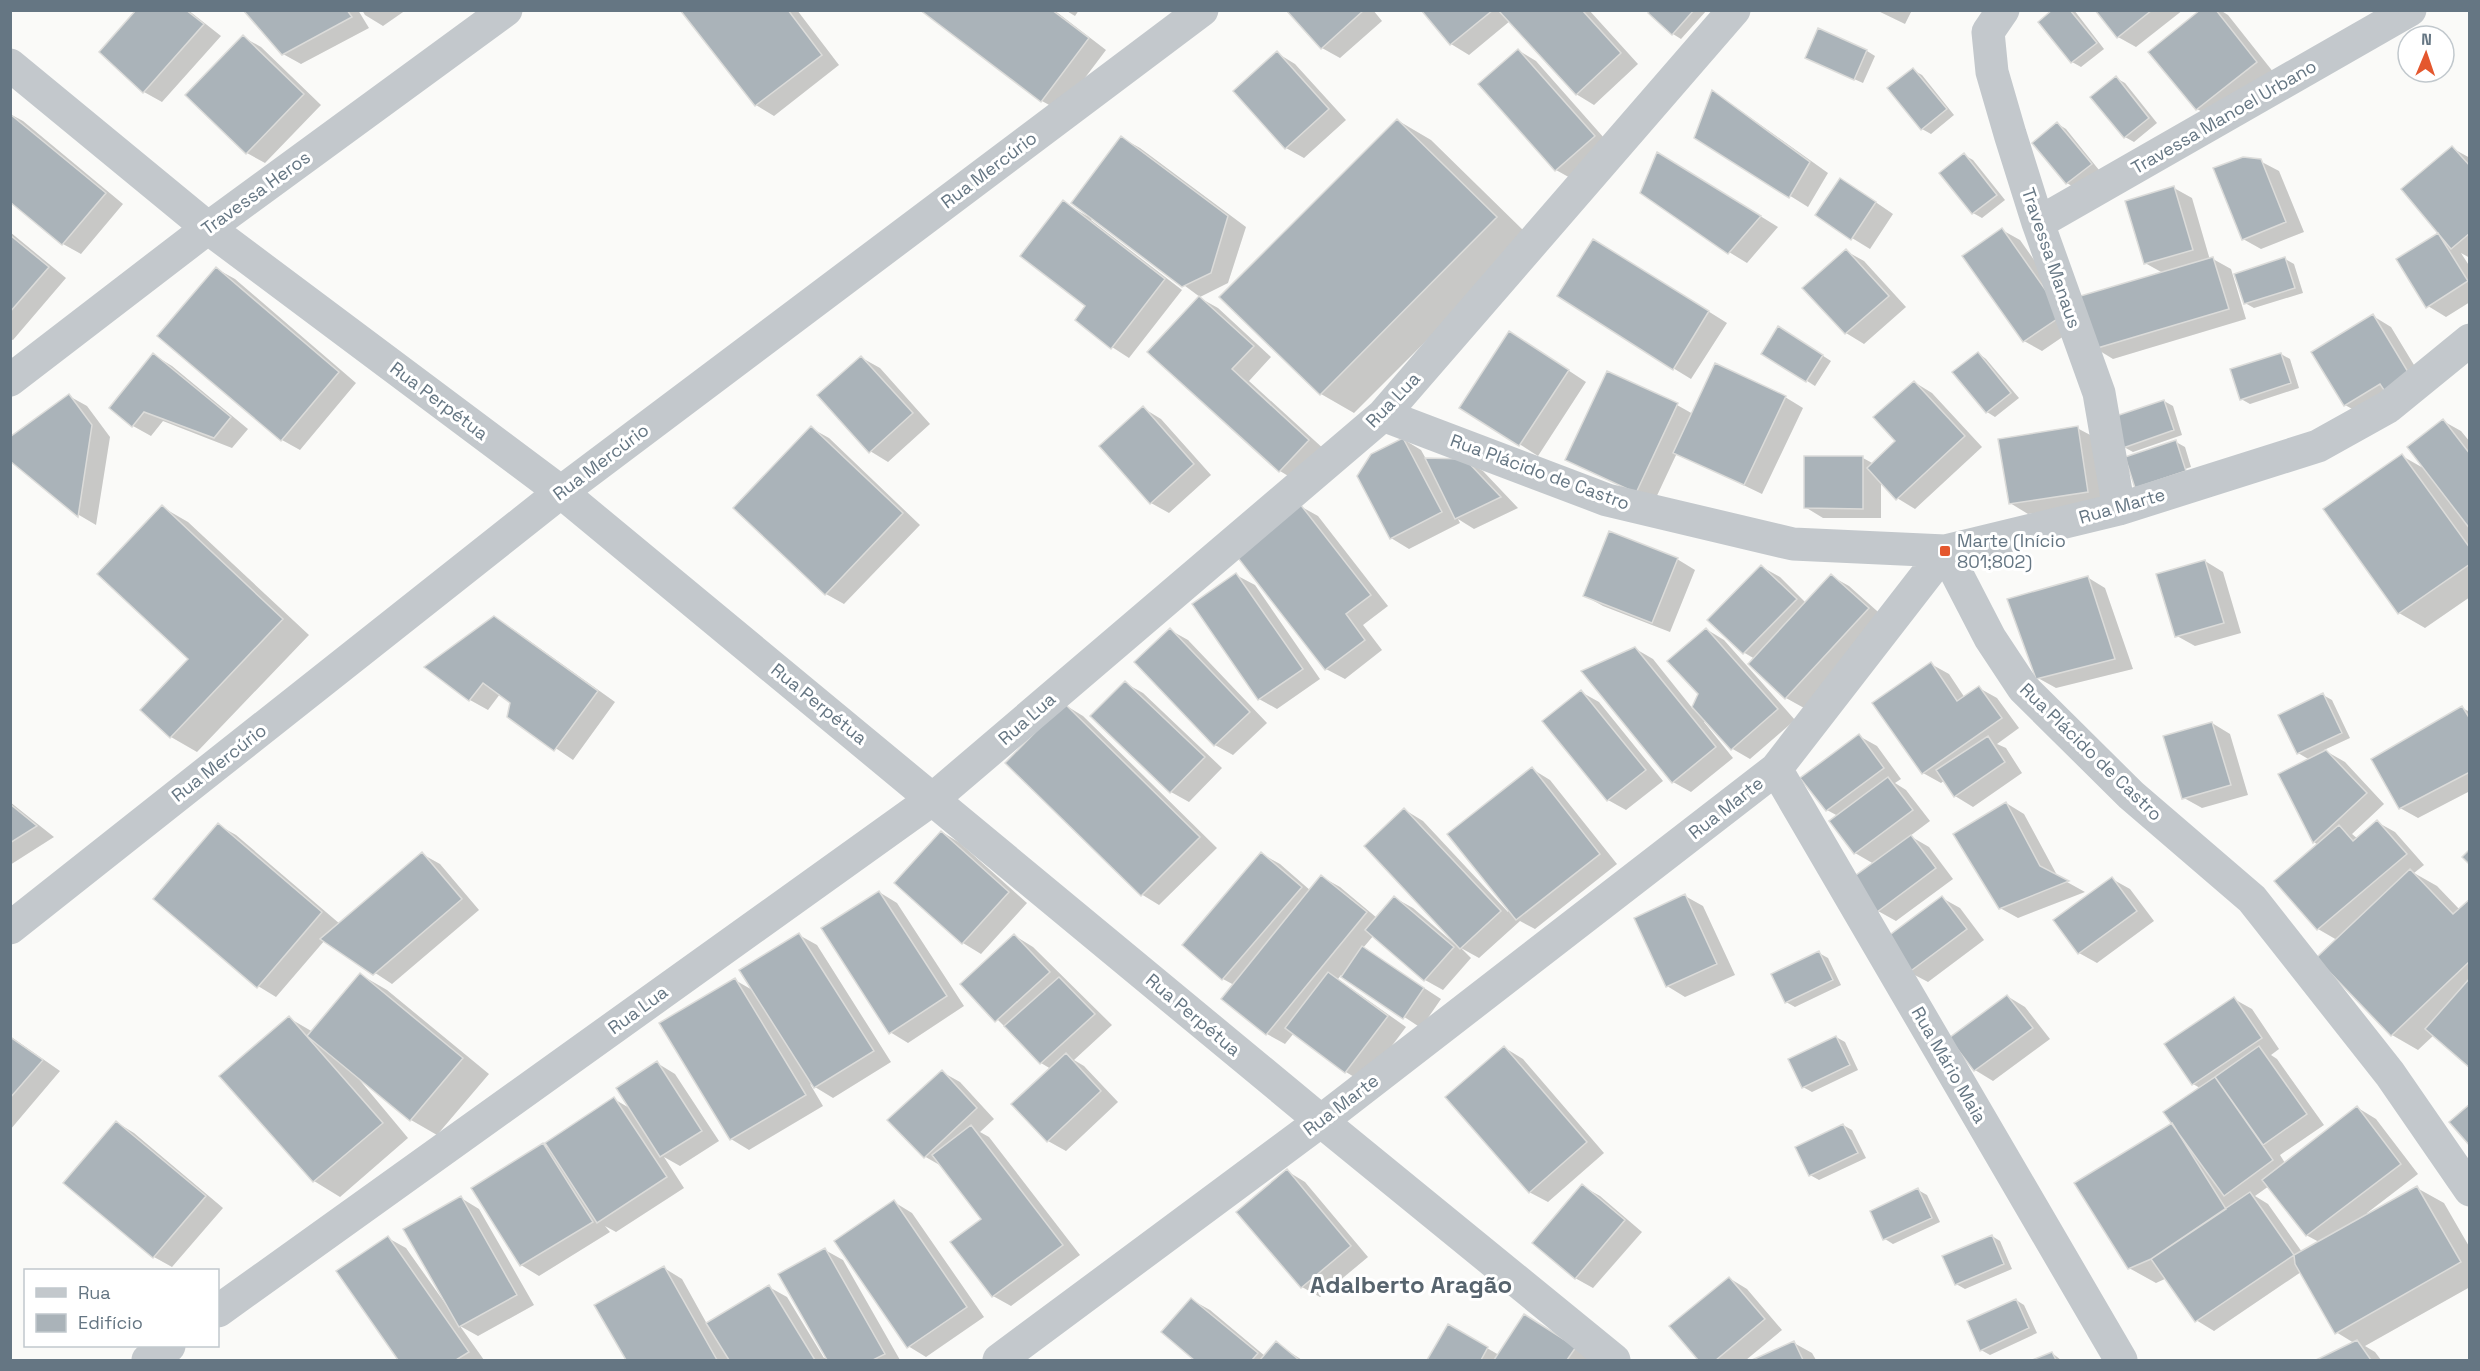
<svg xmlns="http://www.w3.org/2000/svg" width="2480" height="1371" font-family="'Space Grotesk',sans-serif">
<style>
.shadow{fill:#0003;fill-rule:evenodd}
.building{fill:#aab3b9;stroke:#dcdcda;stroke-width:1.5}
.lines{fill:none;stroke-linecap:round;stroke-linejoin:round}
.minor{stroke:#c3c8cc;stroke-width:33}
.poi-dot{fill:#e4572e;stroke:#fff;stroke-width:2}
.labels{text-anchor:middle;stroke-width:6;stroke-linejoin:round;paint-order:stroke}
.street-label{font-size:18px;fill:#657683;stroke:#fff}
.poi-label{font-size:18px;fill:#657683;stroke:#fff;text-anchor:start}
.district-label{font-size:24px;font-weight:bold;fill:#57646e;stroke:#fff}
</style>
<rect width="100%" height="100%" fill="#fafaf8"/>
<path class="shadow" d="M138,10H188L221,36L162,102L144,92Z
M245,10H358L369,28L301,64L283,54Z
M362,10H406L383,26L365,15Z
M682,10H797L839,65L774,116L756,105Z
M923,10H1054L1106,50L1060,111L1042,101Z
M1065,10H1079L1075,16Z
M1288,10H1373L1382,21L1340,58L1322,48Z
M1423,10H1589L1638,64L1594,105L1576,94L1510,21L1469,55L1451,44Z
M1652,10H1707L1681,39L1673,34Z
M1876,10H1912L1905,24Z
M2055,10H2074L2104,49L2081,67L2072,62L2040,22Z
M2097,10H2183L2136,47L2118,37Z
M2202,10H2220L2228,15L2274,73L2215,119L2197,109Z
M243,37L261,47L321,105L265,163L247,153Z
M1518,50L1536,61L1612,147L1574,180L1556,170Z
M1867,51L1875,56L1863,83L1816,62Z
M1277,53L1295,64L1346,120L1304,158L1286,148Z
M1913,70L1922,75L1954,115L1931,134L1922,129Z
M2116,78L2125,83L2157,123L2134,142L2125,137L2092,97Z
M1712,93L1730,103L1828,173L1808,207L1696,137Z
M10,114L23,121L123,204L81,254L63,244L10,200Z
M1397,120L1431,140L1530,237L1354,413L1321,394Z
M2058,124L2066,129L2099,170L2075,188L2067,183Z
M1122,138L1140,148L1246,227L1228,283L1200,297L1093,218L1091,220L1182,290L1129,358L1112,347L1087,306L1063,202L1087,216Z
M2452,148L2470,158V258L2461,253L2470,267V302L2446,317L2428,306L2398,260L2440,233Z
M1964,155L1973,160L2005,200L1982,218L1973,213L1941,173Z
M2260,161L2279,171L2304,232L2261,249L2243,239Z
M1676,164L1778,227L1747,263L1729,252Z
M2174,188L2192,198L2210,260L2213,259L2231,269L2246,319L2113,359L2095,348L2163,273L2145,263Z
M1858,190L1893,214L1870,249L1852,238Z
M2002,230L2020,240L2080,325L2042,351L2024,341Z
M10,232L66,278L13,340L10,339Z
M1612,251L1727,323L1691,379L1673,368Z
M1846,251L1864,261L1906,307L1864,344L1846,333Z
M2285,259L2294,264L2303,293L2254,308L2245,303Z
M217,269L235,279L356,383L300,450L282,440Z
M1200,298L1218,308L1271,357L1249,381L1326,451L1298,482L1280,471L1149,352Z
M2373,316L2391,327L2428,388L2363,415L2345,405Z
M1788,333L1831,361L1815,386L1763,353Z
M1527,343L1586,382L1538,456L1461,407Z
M1978,353L1986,359L2019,398L1995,417L1987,412Z
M2281,354L2290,359L2299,388L2250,404L2241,399Z
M154,355L172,366L248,429L232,448L163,421L151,436L133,426Z
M862,358L880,368L930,424L888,462L870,451Z
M1914,382L1932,393L1982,447L1915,509L1897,498L1881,481V518H1823L1805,507L1863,458L1874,464L1898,441Z
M69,396L87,406L110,437L96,525L79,515L10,459Z
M1785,397L1803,408L1762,494L1677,453L1654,502L1567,459L1677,405L1693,414Z
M2164,401L2173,406L2182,435L2133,452L2124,447Z
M1143,408L1161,419L1211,475L1169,513L1151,503Z
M2443,421L2461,431L2470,442V597L2425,628L2399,613L2402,456L2425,469Z
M811,428L829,438L920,525L844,604L826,594L735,507Z
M2077,428L2096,438L2106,502L2028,514L2010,503Z
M1403,439L1421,450L1426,459L1464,460L1483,471L1518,508L1474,529L1458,519L1460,523L1409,549L1391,538Z
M2176,442L2185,447L2191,467L2141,484V488L2192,470L2194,475L2145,492L2136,487L2127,458Z
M1300,506L1318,516L1388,606L1363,625L1382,650L1345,679L1326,669L1238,554Z
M162,507L188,522L309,635L197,752L171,737L190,659Z
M1677,559L1695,570L1670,632L1603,606L1585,596Z
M2205,561L2223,572L2241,633L2195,646L2177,636Z
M1762,567L1780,577L1806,603L1831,576L1849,586L1886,619L1804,708L1786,698L1755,659L1743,652Z
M1236,575L1255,585L1320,679L1277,709L1259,699Z
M2087,577L2105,588L2133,669L2056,688L2038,678Z
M494,618L513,629L615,702L573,760L509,716L512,702L500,694L488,710L470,700Z
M1706,629L1724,640L1795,720L1750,759L1731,748L1706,720L1704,722L1733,758L1691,792L1673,782L1634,648L1653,659L1693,709L1699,694Z
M1170,630L1188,640L1267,723L1233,755L1215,745Z
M1931,664L1949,674L1965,698L1979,688L1997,698L2019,728L1997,744L2006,748L2022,773L1973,807L1955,796L1945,780L1941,783L1923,773Z
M1125,683L1143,693L1222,768L1189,802L1171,792L1092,716Z
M1581,692L1599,702L1663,781L1626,810L1608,800Z
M2323,695L2332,700L2350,738L2324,750L2345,762L2384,804L2352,834L2358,839L2377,822L2395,832L2424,865L2414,873L2437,886L2460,910L2470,901V1066L2434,1035L2418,1050L2392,1035L2337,940L2318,929V845L2314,842L2280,774L2310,760L2298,753Z
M1065,705L1083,716L1217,848L1159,905L1141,894Z
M2462,708L2470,712V791L2418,818L2400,808Z
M2212,723L2230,734L2248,795L2202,808L2184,798Z
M1859,736L1877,746L1901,779L1895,783L1906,790L1930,821L1910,836L1929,847L1953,879L1896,921L1878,911L1874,864L1855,853L1831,821L1838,816L1827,810Z
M1532,769L1550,780L1617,864L1535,929L1520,921L1479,958L1461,948L1471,958L1443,990L1425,980L1374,935L1363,948L1441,999L1421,1028L1341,975L1338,979L1406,1027L1364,1083L1346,1072L1294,1033L1285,1044L1267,1034L1234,985L1223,979L1262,854L1280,864L1311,891L1322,877L1340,887L1377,918L1395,898L1413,908L1456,945L1457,944L1405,810L1423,821L1508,912Z
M10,802L54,837L10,865Z
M2006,803L2024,814L2058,877L2085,892L2018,918L2000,908Z
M218,825L236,835L340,924L422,854L440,864L479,910L392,984L325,940L276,997L258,986Z
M942,832L960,843L1027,903L981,954L963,943L896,883Z
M2112,879L2130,889L2154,921L2097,963L2079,953Z
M879,892L897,903L964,1006L908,1043L890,1032Z
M1685,896L1703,906L1735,975L1685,997L1667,986Z
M1942,898L1960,908L1984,940L1928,982L1909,972Z
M799,935L817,945L891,1062L833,1098L810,1084L823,1106L749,1150L731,1139L735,980L754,991Z
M1015,936L1033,947L1112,1025L1074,1060L1084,1066L1118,1102L1066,1151L1048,1141L1051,1069L1041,1063L962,984Z
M1819,953L1828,958L1841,985L1795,1007L1786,1002Z
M361,975L387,990L489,1074L437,1135L411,1120L353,1072L408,1138L340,1197L314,1181L289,1018L313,1032Z
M2007,996L2025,1007L2050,1039L1993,1081L1975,1070Z
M2234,999L2252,1009L2279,1049L2271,1055L2277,1059L2324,1125L2280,1155L2285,1163L2358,1108L2376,1119L2418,1174L2367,1213L2368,1215L2417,1188L2444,1203L2470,1248V1287L2365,1346L2375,1352L2381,1360H2320L2354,1343L2336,1332L2301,1272L2214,1331L2196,1320L2167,1278L2156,1283L2129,1268L2173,1124L2200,1088L2193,1084L2166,1044ZM2269,1186L2306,1235L2319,1242L2302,1252L2268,1204L2255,1196Z
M10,1036L60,1071L10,1130Z
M1836,1037L1845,1042L1858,1070L1812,1092L1803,1087Z
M1505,1048L1523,1059L1604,1153L1548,1202L1529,1192Z
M657,1063L675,1074L719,1141L680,1166L664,1157L684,1188L616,1232L605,1226L610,1232L539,1276L521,1265L543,1145L551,1150L614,1099L631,1109Z
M942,1072L960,1082L994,1119L980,1132L989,1137L1080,1255L1011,1306L993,1296L984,1219L943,1167L924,1156Z
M116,1122L134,1133L223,1208L172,1267L154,1257L65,1182Z
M1843,1125L1852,1130L1866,1158L1819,1180L1810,1175Z
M1287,1171L1305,1182L1368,1257L1320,1297L1302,1287Z
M1582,1186L1600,1196L1642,1232L1593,1288L1575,1278Z
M1918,1190L1927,1195L1940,1222L1893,1244L1885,1239Z
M461,1198L479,1209L534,1305L478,1336L460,1326L484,1360H400L338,1271L388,1238L406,1248L447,1306L448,1305Z
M894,1202L912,1213L984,1317L926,1357L908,1346Z
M1992,1236L2000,1241L2012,1269L1965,1289L1956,1284Z
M825,1250L843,1260L900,1360H628L596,1305L664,1268L682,1279L707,1324L769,1287L787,1297L824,1358L827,1357Z
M1729,1278L1747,1289L1782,1330L1746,1360H1700L1671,1326Z
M1192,1300L1210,1310L1265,1356L1276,1343L1302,1360H1197L1163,1332Z
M2016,1300L2024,1305L2037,1333L1990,1355L1981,1350Z
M1449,1326L1499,1355L1542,1326L1592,1360H1429Z
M1794,1343L1812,1353L1816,1360H1756Z
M2052,1353L2061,1360H2036Z"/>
<path class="building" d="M136,10H186L204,24L143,93L99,52Z
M243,10H347L352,17L282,55Z
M680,10H788L822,55L755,106Z
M920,10H1052L1089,38L1041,102Z
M1286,10H1364L1321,49Z
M1421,10H1493L1450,45Z
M1498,10H1582L1621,53L1576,95Z
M1650,10H1694L1672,35L1648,13Z
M2052,10H2070L2097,43L2071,63L2038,22Z
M2095,10H2152L2117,38Z
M2200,10H2216L2257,62L2196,110L2148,52Z
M1818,28L1867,50L1854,80L1805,58Z
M243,35L304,94L246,154L185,95Z
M1518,49L1595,136L1555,171L1478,84Z
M1277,51L1329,109L1285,149L1233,91Z
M1913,68L1947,109L1921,130L1887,88Z
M2116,76L2149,118L2124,138L2090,97Z
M1712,90L1810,162L1789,198L1694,138Z
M10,114L106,193L62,245L10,202Z
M1397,119L1497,217L1320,395L1219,297Z
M2057,122L2092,164L2066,184L2032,143Z
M1121,136L1228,216L1211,273L1182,287L1071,203Z
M2452,146L2470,166V233L2451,249L2401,189Z
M1657,152L1761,216L1728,254L1640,193Z
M1964,153L1997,195L1972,214L1939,173Z
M2243,157L2261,159L2286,222L2242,240L2213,168Z
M1840,178L1876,202L1851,240L1815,215Z
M2174,186L2193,250L2144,264L2125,201Z
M1063,200L1165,279L1111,349L1075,320L1085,306L1020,256Z
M2002,228L2063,315L2023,342L1962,256Z
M2438,233L2468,281L2426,308L2396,259Z
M10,235L49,267L10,312Z
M1593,239L1709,311L1673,370L1557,296Z
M1846,249L1889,296L1845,334L1802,288Z
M2213,257L2229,309L2094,349L2077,297Z
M2285,257L2295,288L2244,304L2234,274Z
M216,267L339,372L281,441L157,336Z
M1199,296L1254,346L1232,369L1309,440L1279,472L1147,352Z
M2373,314L2411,377L2386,393L2380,384L2344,406L2311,352Z
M1778,326L1823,355L1806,382L1761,354Z
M1509,331L1569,370L1519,446L1459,408Z
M1978,352L2011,393L1986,413L1952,372Z
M153,353L231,417L214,438L144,412L132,427L109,408Z
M2281,353L2291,383L2240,400L2230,369Z
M861,356L913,413L869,453L817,395Z
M1715,363L1786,396L1744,485L1673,453Z
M1607,371L1678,403L1636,493L1565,460Z
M1914,381L1965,436L1896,500L1867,468L1895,441L1873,417Z
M69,394L92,425L78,517L10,461V437Z
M2164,400L2174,430L2123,448L2113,417Z
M1143,406L1194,464L1150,504L1099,446Z
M2443,419L2470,454V529L2407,447Z
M811,426L903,513L825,595L733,508Z
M2078,426L2088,492L2009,504L1998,439Z
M1403,438L1442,512L1390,539L1357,476L1371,454Z
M2176,440L2186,471L2135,488L2125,457Z
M2402,454L2470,548V564L2398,614L2323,509Z
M1804,456H1863V509L1804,508Z
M1425,458L1465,459L1501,497L1455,519Z
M1300,504L1371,595L1346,614L1365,640L1325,670L1235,554Z
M162,505L283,619L170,738L140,710L188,659L97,574Z
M1609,531L1678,558L1652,623L1583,596Z
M2205,560L2224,623L2175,637L2156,574Z
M1761,565L1797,599L1743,654L1707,620Z
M1236,573L1303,669L1258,700L1192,604Z
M1831,574L1869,608L1785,699L1748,664Z
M2088,576L2115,659L2036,679L2007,599Z
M494,616L598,691L554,751L507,717L510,703L483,683L469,701L424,667Z
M1170,628L1250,712L1214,746L1134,662Z
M1706,628L1778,709L1731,750L1692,707L1698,694L1667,661Z
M1635,647L1716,747L1672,783L1581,671Z
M1931,662L1957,701L1979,686L2002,718L1922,774L1872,703Z
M1125,681L1205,757L1170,793L1090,716Z
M1581,690L1646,770L1607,801L1542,721Z
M2323,693L2342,733L2297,754L2278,715Z
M1064,703L1200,837L1141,896L1005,763Z
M2462,706L2470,719V772L2399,809L2371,759Z
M2212,722L2231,785L2182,799L2163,736Z
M1859,734L1884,768L1826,811L1800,778Z
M1988,736L2005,762L1954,797L1936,770Z
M2326,750L2367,793L2313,843L2278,774Z
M1532,767L1600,854L1516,920L1447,834Z
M1888,777L1913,810L1854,854L1829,821Z
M2006,802L2040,866L2069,881L1999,909L1953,834Z
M10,804L37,826L10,843Z
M1404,808L1501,911L1460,949L1364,846Z
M2377,820L2407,854L2317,930L2274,881L2339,825L2353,841Z
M218,823L322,912L257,988L153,899Z
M941,831L1009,892L962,944L894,883Z
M1911,835L1936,868L1877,912L1852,878Z
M2470,849V865L2462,857Z
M422,852L462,899L373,975L320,939Z
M1261,852L1302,887L1222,980L1182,945Z
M2410,869L2453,914L2470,899V961L2391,1036L2316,958Z
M1321,875L1367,912L1266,1035L1221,999Z
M2112,877L2137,911L2078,954L2053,920Z
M879,891L947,996L889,1034L821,928Z
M1685,894L1717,964L1666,987L1634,918Z
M1394,896L1454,947L1424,981L1365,930Z
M1942,896L1967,929L1908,973L1883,940Z
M799,933L874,1051L814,1088L739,970Z
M1014,934L1050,972L995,1022L960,984Z
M1362,946L1424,988L1403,1019L1341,977Z
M1819,951L1833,980L1785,1003L1771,974Z
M1328,972L1388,1016L1345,1073L1285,1028Z
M360,973L463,1058L410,1121L307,1036Z
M1059,977L1095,1014L1040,1064L1004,1026Z
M735,978L806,1095L730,1140L659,1023Z
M2470,978V1068L2425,1029Z
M2007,995L2033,1028L1974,1071L1949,1038Z
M2234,997L2262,1038L2192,1085L2164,1044Z
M289,1016L383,1123L313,1182L219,1076Z
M1836,1036L1850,1065L1802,1088L1788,1059Z
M10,1037L43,1060L10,1098Z
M1504,1046L1587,1142L1529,1193L1445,1097Z
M2259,1046L2307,1114L2263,1145L2215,1077Z
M1066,1053L1101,1091L1047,1142L1011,1104Z
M657,1061L702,1131L660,1157L616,1088Z
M942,1070L977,1108L924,1158L887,1120Z
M2215,1077L2273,1160L2224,1196L2163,1112Z
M614,1097L667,1177L597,1223L545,1143Z
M2470,1104V1146L2449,1122Z
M2357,1106L2401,1164L2306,1236L2262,1180Z
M116,1121L206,1196L153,1258L63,1183Z
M2172,1123L2226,1209L2151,1259L2128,1269L2074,1183Z
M1843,1124L1858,1153L1809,1176L1795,1147Z
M971,1125L1063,1245L992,1297L950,1242L981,1219L932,1155Z
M543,1143L593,1222L520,1266L471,1188Z
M1287,1169L1351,1246L1301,1288L1236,1212Z
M1582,1184L1625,1220L1575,1279L1532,1243Z
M2417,1186L2461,1262L2335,1334L2295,1264L2294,1255Z
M1918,1188L1932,1218L1883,1240L1870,1211Z
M2250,1192L2294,1255L2195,1322L2151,1259Z
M461,1196L517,1295L459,1327L403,1229Z
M894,1200L967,1307L907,1348L834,1241Z
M1992,1235L2004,1264L1955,1285L1942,1256Z
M388,1236L469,1352L456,1360H398L336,1271Z
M825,1248L885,1354L873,1360H827L778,1274Z
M664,1266L717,1360H626L594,1305Z
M1729,1277L1765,1319L1716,1360H1698L1669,1326Z
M769,1285L815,1360H729L706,1323Z
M1191,1298L1258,1353L1252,1360H1194L1161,1332Z
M2016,1299L2029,1328L1980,1351L1967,1321Z
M1524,1314L1576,1347L1567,1360H1494Z
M1448,1324L1488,1347L1481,1360H1427Z
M2357,1340L2371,1360H2316Z
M1276,1341L1299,1360H1260Z
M1794,1341L1803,1360H1752Z
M2052,1352L2056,1360H2032Z"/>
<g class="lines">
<path class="minor" d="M2003,10L1988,32L1992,72L2010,134L2038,223L2099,393L2119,509
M10,65L208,228L561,492L1321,1121L1614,1360
M2038,223L2410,10
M10,380L208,228L506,10
M1383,415L1607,500L1793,544L1945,551L2119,509L2318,446L2388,407L2470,340
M1945,551L1990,638L2023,688L2131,795L2252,899L2390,1074L2470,1190
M1776,769L2121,1360
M10,928L561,492L1202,10
M218,1311L934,798L1383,415L1734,10
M148,1360L169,1346
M999,1360L1321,1121L1776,769L1945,551"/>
</g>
<rect class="poi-dot" x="1939" y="545" width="12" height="12" rx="3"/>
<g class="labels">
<g class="street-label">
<text transform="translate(2224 117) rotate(-30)" y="6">Travessa Manoel Urbano</text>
<text transform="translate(989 170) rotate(-37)" y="6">Rua Mercúrio</text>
<text transform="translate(256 193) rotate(-36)" y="6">Travessa Heros</text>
<text transform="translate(2051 258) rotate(71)" y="6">Travessa Manaus</text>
<text transform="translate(1393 400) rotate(-46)" y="6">Rua Lua</text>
<text transform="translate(439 401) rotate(37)" y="6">Rua Perpétua</text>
<text transform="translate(601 462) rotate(-37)" y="6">Rua Mercúrio</text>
<text transform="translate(1540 472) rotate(20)" y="6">Rua Plácido de Castro</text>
<text transform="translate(2122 506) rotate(-16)" y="6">Rua Marte</text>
<text transform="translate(819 704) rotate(39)" y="6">Rua Perpétua</text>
<text transform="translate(1027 719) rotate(-41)" y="6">Rua Lua</text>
<text transform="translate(2091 752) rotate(44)" y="6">Rua Plácido de Castro</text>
<text transform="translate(219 763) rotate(-38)" y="6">Rua Mercúrio</text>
<text transform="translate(1726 808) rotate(-38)" y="6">Rua Marte</text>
<text transform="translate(638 1010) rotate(-36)" y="6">Rua Lua</text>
<text transform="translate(1193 1015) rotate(40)" y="6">Rua Perpétua</text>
<text transform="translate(1949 1065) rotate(60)" y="6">Rua Mário Maia</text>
<text transform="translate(1341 1105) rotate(-37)" y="6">Rua Marte</text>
</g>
<g class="poi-label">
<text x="1957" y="547">Marte (Início<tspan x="1957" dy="21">801;802)</tspan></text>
</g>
<g class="district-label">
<text x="1411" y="1293">Adalberto Aragão</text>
</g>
</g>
<rect width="2480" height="1371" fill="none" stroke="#657683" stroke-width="24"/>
<rect x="24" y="1269" width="195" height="78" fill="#ffffff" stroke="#c1c8cd" stroke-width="1.5"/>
<rect x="36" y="1288" width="30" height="9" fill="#c3c8cc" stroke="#c1c8cd" stroke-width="1.5"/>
<text x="78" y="1299" font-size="18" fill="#657683">Rua</text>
<rect x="36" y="1314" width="30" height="18" fill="#aab3b9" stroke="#c1c8cd" stroke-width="1.5"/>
<text x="78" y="1329" font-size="18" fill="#657683">Edifício</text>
<g transform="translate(2426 54) rotate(2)"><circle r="28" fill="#ffffff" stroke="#c1c8cd" stroke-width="1.5"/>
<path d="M0-4.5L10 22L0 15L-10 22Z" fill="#e4572e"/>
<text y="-9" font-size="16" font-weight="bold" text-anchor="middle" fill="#657683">N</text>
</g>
</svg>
